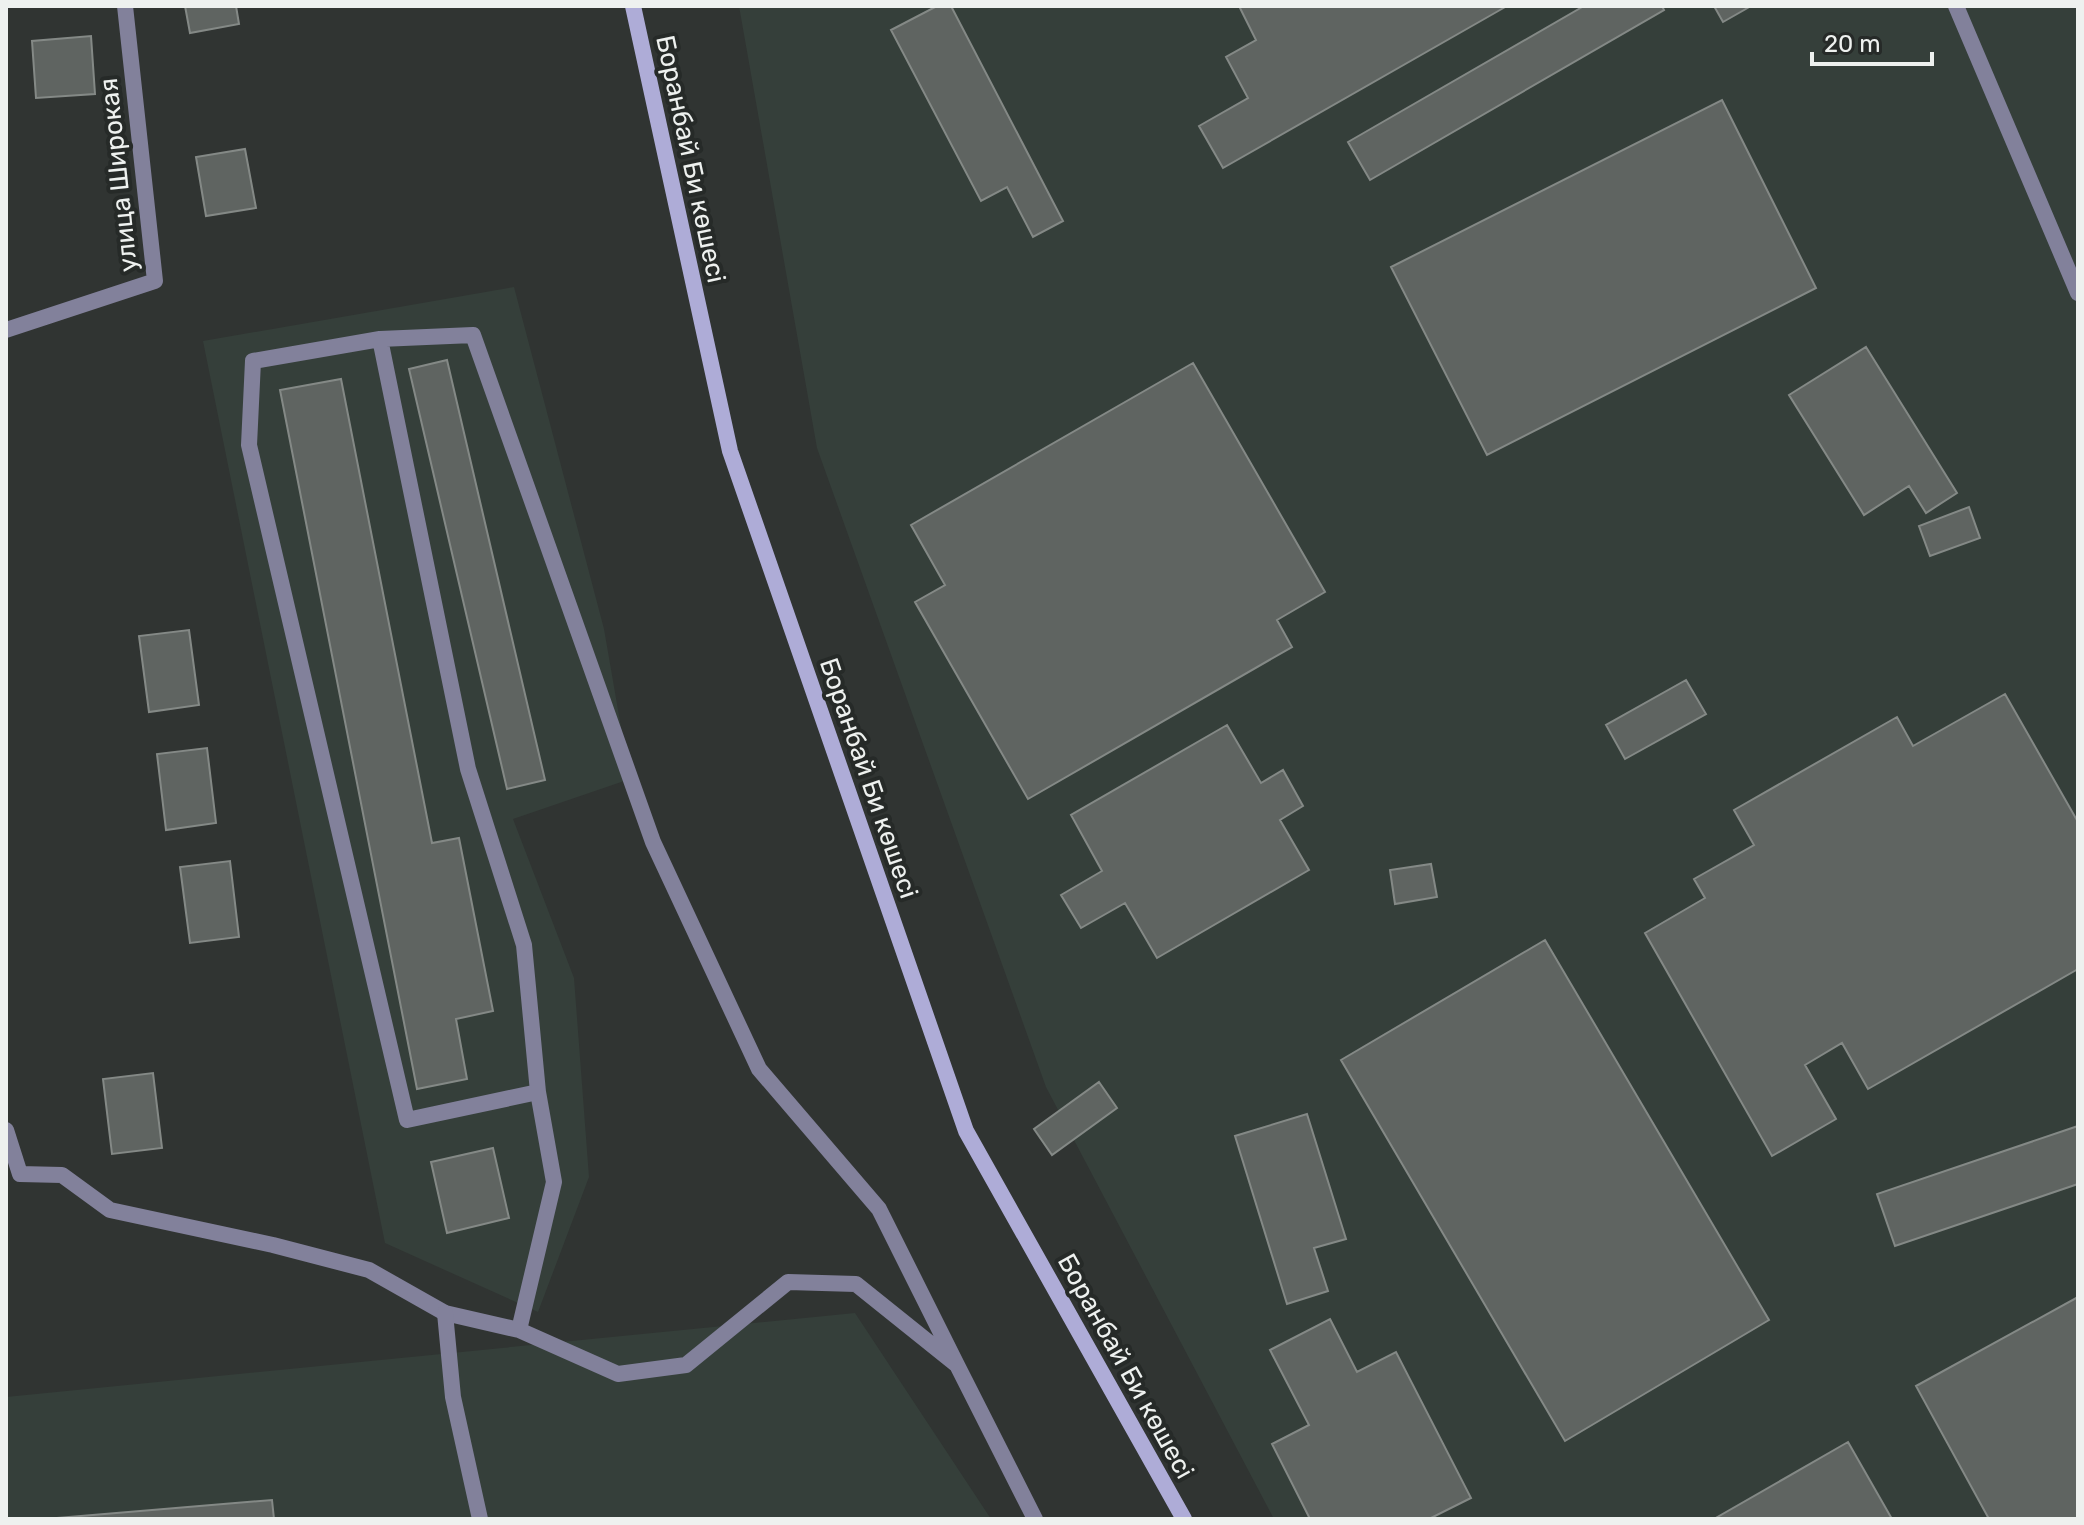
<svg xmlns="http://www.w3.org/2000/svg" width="2084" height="1525" font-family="Rubik,sans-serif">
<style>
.built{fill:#353f3a}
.building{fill:#5f6461;stroke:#848986;stroke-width:2}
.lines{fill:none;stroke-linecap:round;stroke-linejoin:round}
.lane{stroke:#82819b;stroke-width:16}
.street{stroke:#82819b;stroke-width:16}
.secondary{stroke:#aeacd7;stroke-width:16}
.labels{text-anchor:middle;stroke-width:8;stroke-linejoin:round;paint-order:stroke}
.street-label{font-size:26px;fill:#eef1ef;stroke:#262a28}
</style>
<rect width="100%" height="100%" fill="#303432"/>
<path class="built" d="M739,6H2078V1519H1274L1046,1087L817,448Z
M514,287L604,629L630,779L513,819L574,978L589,1177L538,1312L385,1243L203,341Z
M855,1313L991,1519H6V1397Z"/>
<path class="building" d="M185,6H236L239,24L190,33Z
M937,6H951L1063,221L1033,237L1007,187L981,201L891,30Z
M1507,6L1223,168L1199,126L1248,98L1226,57L1256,40L1239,6Z
M1584,6H1662L1664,10L1370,180L1348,142Z
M1714,6H1751L1723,22Z
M91,36L95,94L36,98L32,41Z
M1722,100L1816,288L1487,455L1391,267Z
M245,149L256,208L206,216L196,157Z
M1866,347L1957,493L1926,513L1909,486L1864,515L1789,395Z
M447,360L545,780L507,789L409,369Z
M1193,363L1325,592L1277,620L1292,647L1028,799L915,602L945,585L911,525Z
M341,379L432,843L459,838L493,1011L456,1019L467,1079L417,1089L280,390Z
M1969,507L1980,538L1930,556L1919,526Z
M189,630L199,705L149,712L139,636Z
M1686,680L1706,714L1625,759L1606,725Z
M2005,694L2078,822V969L1868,1089L1842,1043L1805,1065L1836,1119L1772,1156L1645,933L1705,898L1694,879L1754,845L1734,810L1897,717L1913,746Z
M1227,725L1261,783L1283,770L1303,806L1280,820L1309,870L1157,958L1125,903L1081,928L1061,895L1102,871L1071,815Z
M207,748L216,823L166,830L157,754Z
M230,861L239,937L190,943L180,867Z
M1431,864L1437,897L1395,904L1390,870Z
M1545,940L1769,1320L1565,1441L1341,1060Z
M153,1073L162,1148L112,1154L103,1079Z
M1099,1082L1117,1108L1052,1155L1034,1129Z
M1307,1114L1346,1239L1314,1248L1328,1291L1287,1304L1235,1136Z
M2078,1126V1184L1895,1246L1877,1194Z
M493,1148L509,1218L447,1233L431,1162Z
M2078,1297V1519H1989L1916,1386Z
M1330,1319L1357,1372L1396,1352L1471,1498L1429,1519H1310L1272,1444L1309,1425L1270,1350Z
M1848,1442L1892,1519H1714Z
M272,1500L274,1519H45Z"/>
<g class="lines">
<path class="lane" d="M1956,6L2078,293
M380,339L253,361L249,445L407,1120L538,1092
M6,1130L20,1174L62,1175L110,1210L273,1245L369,1270L445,1313L519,1330L618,1374L686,1365L788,1282L856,1284L957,1365L1035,1519
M519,1330L554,1182L538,1092L524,945L468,769L380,339L473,335L653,842L759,1069L879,1209L957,1365"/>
<path class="street" d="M6,330L155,281L125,6
M445,1313L453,1397L480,1519"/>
<path class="secondary" d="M633,6L730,451L966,1131L1184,1519"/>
</g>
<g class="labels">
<g class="street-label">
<text transform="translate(691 159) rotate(78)" y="9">Боранбай Би көшесі</text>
<text transform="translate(118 175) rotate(-96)" y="9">улица Широкая</text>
<text transform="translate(869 778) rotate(71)" y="9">Боранбай Би көшесі</text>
<text transform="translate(1126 1366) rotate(61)" y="9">Боранбай Би көшесі</text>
</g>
</g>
<rect width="2084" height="1525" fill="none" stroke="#eef1ef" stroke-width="16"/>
<path d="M1812 52v12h120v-12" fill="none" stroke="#eef1ef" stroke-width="4"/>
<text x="1824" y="52" font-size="24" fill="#eef1ef" stroke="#262a28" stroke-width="6" paint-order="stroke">20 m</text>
</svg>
